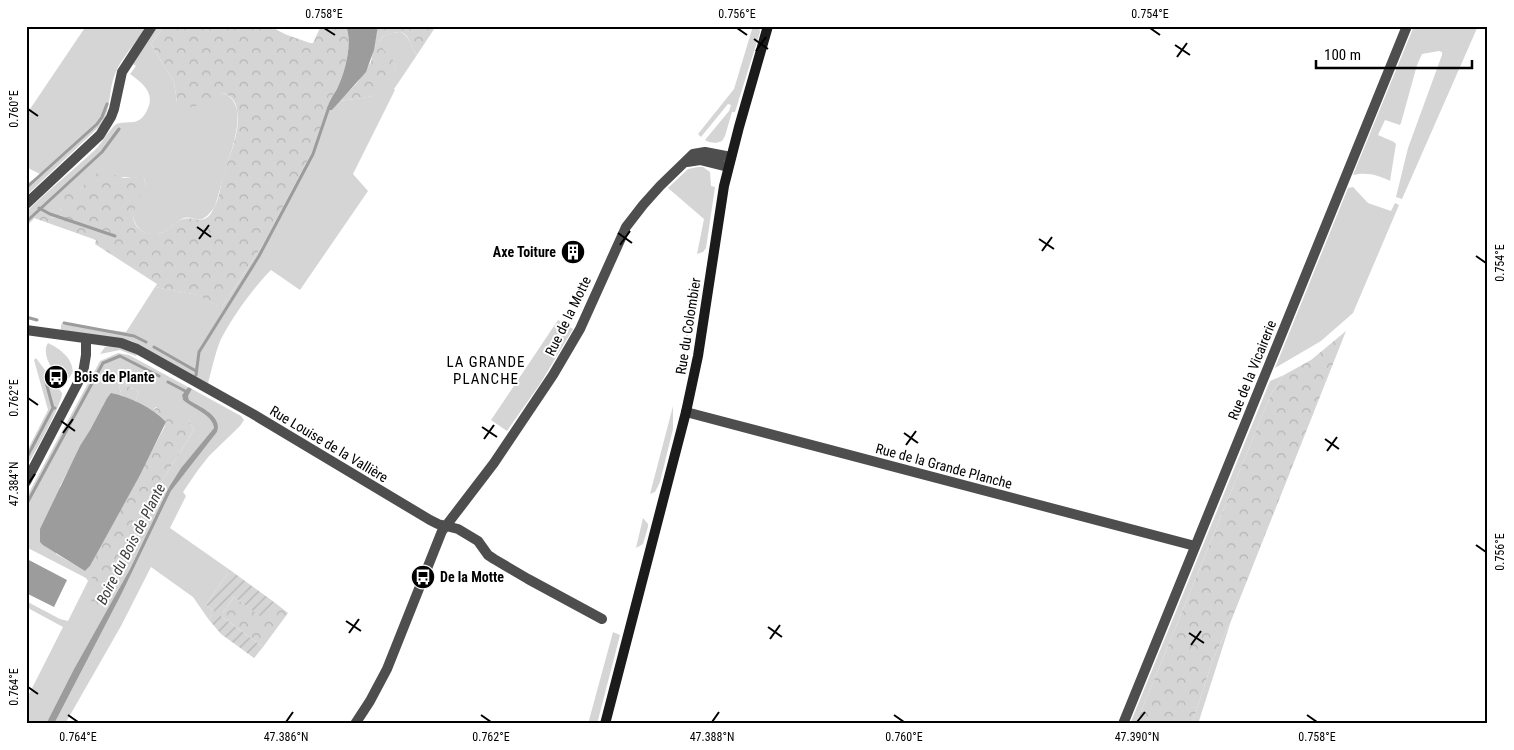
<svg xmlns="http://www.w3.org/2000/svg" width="1514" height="750" font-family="'Roboto Condensed',sans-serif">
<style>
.grass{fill:#d5d5d5;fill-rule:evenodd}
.forest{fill:url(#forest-crowns)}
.garden{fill:url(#garden-furrows)}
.water{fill:#9c9c9c}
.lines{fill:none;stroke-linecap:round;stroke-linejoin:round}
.stream{stroke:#9c9c9c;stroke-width:3}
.minor{stroke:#4e4e4e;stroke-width:10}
.tertiary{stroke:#4e4e4e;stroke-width:10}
.secondary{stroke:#1b1b1b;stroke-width:10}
.ticks{fill:none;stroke:#000;stroke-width:2}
.labels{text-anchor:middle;stroke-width:4;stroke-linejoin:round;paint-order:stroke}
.poi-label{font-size:14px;font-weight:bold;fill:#000;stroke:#fff;text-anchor:start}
.street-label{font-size:14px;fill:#000;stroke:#fff}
.neighbourhood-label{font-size:15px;letter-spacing:1px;fill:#000;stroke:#fff}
.water-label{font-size:15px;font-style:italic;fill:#3d3d3d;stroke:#fff}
.neatline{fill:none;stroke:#000;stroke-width:2}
.ticks-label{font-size:12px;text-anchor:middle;fill:#000}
</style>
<defs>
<pattern id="forest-crowns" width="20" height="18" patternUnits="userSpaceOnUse" patternTransform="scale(1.25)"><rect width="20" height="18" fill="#d5d5d5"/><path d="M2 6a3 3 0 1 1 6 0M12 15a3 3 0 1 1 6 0" fill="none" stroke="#b5b5b5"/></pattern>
<pattern id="garden-furrows" width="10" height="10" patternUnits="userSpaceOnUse" patternTransform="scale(1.25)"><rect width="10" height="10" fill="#d5d5d5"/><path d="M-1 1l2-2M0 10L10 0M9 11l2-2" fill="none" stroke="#b5b5b5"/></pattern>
</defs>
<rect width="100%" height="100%" fill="#fff"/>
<path class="grass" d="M86,26H145C137,43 122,56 115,74C108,92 112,105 102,124L26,196V185L40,174L26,167V115Z
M158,26H164L151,44L174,82L177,103L212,97L223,93C251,103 231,151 225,171C221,183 219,194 215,206C198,232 194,211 180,220C173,224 169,231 161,233C142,239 128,222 135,204C138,197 143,191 146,184L144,178C127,176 108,178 91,178C85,186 78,192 68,192L60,208L62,211V215C55,220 46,217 39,213L27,226L26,212L29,209C51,188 73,170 95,150C102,143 107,133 114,126C124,117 139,131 148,108C155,92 141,82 130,74L136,66L133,64Z
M753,26H759L760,32L735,112H732L725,136L722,141C716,144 710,143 705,140L729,111L731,105L728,104L701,137L698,134L734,89Z
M1414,26H1478L1402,199L1396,197L1408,148L1442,55V52L1439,51L1422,54L1417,65L1401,123L1400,125L1385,120L1378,135L1394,142L1396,144L1390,181C1377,175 1368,172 1353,175Z
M400,32C411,36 410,47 417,55L394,89L395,90L353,174L368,191L300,290L271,270C253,288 233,316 221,339C215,353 212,369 208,383L132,341L61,330V324L126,332L155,287L199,295L221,308L264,243L312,152L327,110H332L339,101C360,98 384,99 392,77C394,73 397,68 394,63C391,55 374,48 382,38C387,33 394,33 400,32Z
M698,167H703L710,172L711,186L715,187L706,248L703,252L697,254L704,219L668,188L688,169Z
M1353,187L1368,203L1391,211L1395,203L1399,205L1353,313L1321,341L1275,368L1348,188Z
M693,281L696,283L685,357L683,358Z
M558,320L573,329L540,384L507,431L491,420Z
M48,343C60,349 72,357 73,372L69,378C55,380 40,354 48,343Z
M115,345L138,353L136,356L120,350L100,354L105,347Z
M118,353L129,355L188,387L182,395L183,400C192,408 213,415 214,428L181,468L169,487L130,569L74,669L46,724H26V700L63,627L26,607V601L60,619L68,621L88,581L86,578L26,547V498L100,361ZM123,383L139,392L135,402L152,411L156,407L189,420L194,430L148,503L113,583L96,613L90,592L94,582L91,574L56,554L60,486L107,398L111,394L122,396L119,386Z
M36,358L62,393C63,402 33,457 26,467V453L48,410L34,360Z
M1284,375L1271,394L1136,724H1130L1270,381Z
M192,389L241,416L244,420L240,426L209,456L198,470L183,492L186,496L170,528L230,570L206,605L214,611L209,620L193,597L151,567L121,626L65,724H54L122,593L171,491L217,432C223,416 200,407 189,400L188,396Z
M673,406V429L660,482L655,492L650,494Z
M643,518L648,524V527L643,544L636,548Z
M1231,621L1198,724H1192L1213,659Z
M613,632L620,635L597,724H588Z"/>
<path class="forest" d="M164,26H269L287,35L310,43H313L321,26H346C353,44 345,72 337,89C333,96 328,102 327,110L312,152L264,243L221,308L198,295L155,287L157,284L95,244L96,240L34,218L39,212C46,217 55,220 62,215V211L58,204L64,193L81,188L95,174L104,172L124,178L140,176L144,178L146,184C141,199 123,218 142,231C147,234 155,235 161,233C169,231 175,221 183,219C192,216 201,224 209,216C211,214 213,209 215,206C219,198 220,189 222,180C227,161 237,141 238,121C238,116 237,110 236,105C234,99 229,95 223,93L196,106L181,108L177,103L174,82L151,44Z
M378,26H436L417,55C407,43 411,27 390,34C384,35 380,38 380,44C383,51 391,56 394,62C396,66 395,70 394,74C389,99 360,98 339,101L357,83L371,62Z
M1346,331L1231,621L1213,659L1192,724H1136L1271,394L1284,375L1311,360Z
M123,383L139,392L135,402L122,396L119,386Z
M160,405H165L189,420L194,430L148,503L113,583L96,614C93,607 90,600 90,593C91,582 97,577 85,571L90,566L164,428L166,422L152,411Z
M234,597L263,617L274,602L288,613L263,647L221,616Z"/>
<path class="garden" d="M230,570L274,602L263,618L234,597L221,616L263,647L254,658L221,634L209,620L214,611L206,605Z"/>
<path class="water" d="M346,26H378L374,50L366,72L332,110H327C328,102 333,96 337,89C345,72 353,44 346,26Z
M188,387L192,389L188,396L189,400C200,407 223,416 217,432L171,491L122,593L54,724H46L74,669L130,569L169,487L181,468L214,428C213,415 192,408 183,400L182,395Z
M111,393C130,397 153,408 166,422L140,475L90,566L85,571L43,545L40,542V529L80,446L90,430L107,398Z
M27,559L67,580L54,607L26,593Z"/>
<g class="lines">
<path class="stream" d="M26,188L97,124L102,117L107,104
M39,208L50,214L115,236
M26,222L102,152L119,129
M26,317L37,320
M64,323L134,336L146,342
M154,347L196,371
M196,375L199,352L259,256L313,154L329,107
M46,382L53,408H55
M168,382L187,392
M26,459L53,408
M26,505L103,363L120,356L159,376"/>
<path class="minor" d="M26,204L100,135L111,117L114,109L122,72L152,26
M26,330L121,343L137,349L253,414L430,520L438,524L458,529L478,541L488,555L494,559L528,579L602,619
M686,412L1195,546
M26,482L83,373L86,355V339
M1123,724L1407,26"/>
<path class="tertiary" d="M687,162L700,160L728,167
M355,724L370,701L387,669L442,531L494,463L553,375L580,329L626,227L643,205L660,186L693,154L705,152L731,157"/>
<path class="secondary" d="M605,724L686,412L698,356L724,186L739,127L768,26"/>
</g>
<path class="ticks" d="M324,28L335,35M737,28L747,35M1150,28L1160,35M754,39L768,49M1175,45L1190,55M756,51L766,37M1177,57L1187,43M28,109L38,116M197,227L211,237M618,233L632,243M199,239L209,225M1039,239L1054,249M620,245L630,231M1042,251L1052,237M1476,256L1486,263M28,398L38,405M61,421L75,431M482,427L497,437M63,433L73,419M904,433L918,443M484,439L494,425M1325,439L1339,449M906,445L916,431M1327,451L1337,437M28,484L35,474M1476,545L1486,552M346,621L361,631M768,627L782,637M349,633L359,619M1189,633L1204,643M770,639L780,625M1191,645L1201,631M28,687L38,694M68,715L78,722M481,715L491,722M894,715L904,722M1307,715L1317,722M286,722L293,712M712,722L719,712M1137,722L1145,712"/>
<defs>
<g id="building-disc" transform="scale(1.25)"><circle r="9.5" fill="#000" stroke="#fff"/><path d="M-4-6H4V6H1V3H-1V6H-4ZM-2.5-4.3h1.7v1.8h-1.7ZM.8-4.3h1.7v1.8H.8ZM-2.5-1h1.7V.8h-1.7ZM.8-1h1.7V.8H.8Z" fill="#fff"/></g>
<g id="bus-disc" transform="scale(1.25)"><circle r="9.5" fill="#000" stroke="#fff"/><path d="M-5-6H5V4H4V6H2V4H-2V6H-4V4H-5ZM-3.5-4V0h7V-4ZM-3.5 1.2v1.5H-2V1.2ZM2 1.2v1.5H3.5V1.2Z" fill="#fff"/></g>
</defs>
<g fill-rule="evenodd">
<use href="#building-disc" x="573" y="252"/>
<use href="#bus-disc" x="56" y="377"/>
<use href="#bus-disc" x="423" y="577"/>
</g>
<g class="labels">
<g class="poi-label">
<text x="556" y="257" text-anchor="end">Axe Toiture</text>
<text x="74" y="382">Bois de Plante</text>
<text x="440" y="582">De la Motte</text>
</g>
<g class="street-label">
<text transform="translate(568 316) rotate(-64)" y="5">Rue de la Motte</text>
<text transform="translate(688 326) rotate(-81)" y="5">Rue du Colombier</text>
<text transform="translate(1252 370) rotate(-68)" y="5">Rue de la Vicairerie</text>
<text transform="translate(329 444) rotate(31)" y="5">Rue Louise de la Vallière</text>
<text transform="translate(944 466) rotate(15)" y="5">Rue de la Grande Planche</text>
</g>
<g class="neighbourhood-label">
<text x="486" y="367">LA GRANDE<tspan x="486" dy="17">PLANCHE</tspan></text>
</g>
<g class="water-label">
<text transform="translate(131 544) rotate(-63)" y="5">Boire du Bois de Plante</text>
</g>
</g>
<rect width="1514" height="750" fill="none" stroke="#ffffff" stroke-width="55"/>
<path d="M1316 60v8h156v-8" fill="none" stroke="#000000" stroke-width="2.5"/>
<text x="1324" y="60" font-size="15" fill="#000000" stroke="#ffffff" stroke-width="4" paint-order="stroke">100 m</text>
<rect x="28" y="28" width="1458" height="694" class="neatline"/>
<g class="ticks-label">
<text x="324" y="18">0.758°E</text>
<text x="737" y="18">0.756°E</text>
<text x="1150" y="18">0.754°E</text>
<text transform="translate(14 109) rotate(-90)" y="4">0.760°E</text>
<text transform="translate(1500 263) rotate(-90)" y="4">0.754°E</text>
<text transform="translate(14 398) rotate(-90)" y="4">0.762°E</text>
<text transform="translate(14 484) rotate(-90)" y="4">47.384°N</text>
<text transform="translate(1500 552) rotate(-90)" y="4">0.756°E</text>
<text transform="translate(14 687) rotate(-90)" y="4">0.764°E</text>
<text x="78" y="741">0.764°E</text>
<text x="286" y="741">47.386°N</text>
<text x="491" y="741">0.762°E</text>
<text x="712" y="741">47.388°N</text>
<text x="904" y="741">0.760°E</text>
<text x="1137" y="741">47.390°N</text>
<text x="1317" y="741">0.758°E</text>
</g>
</svg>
